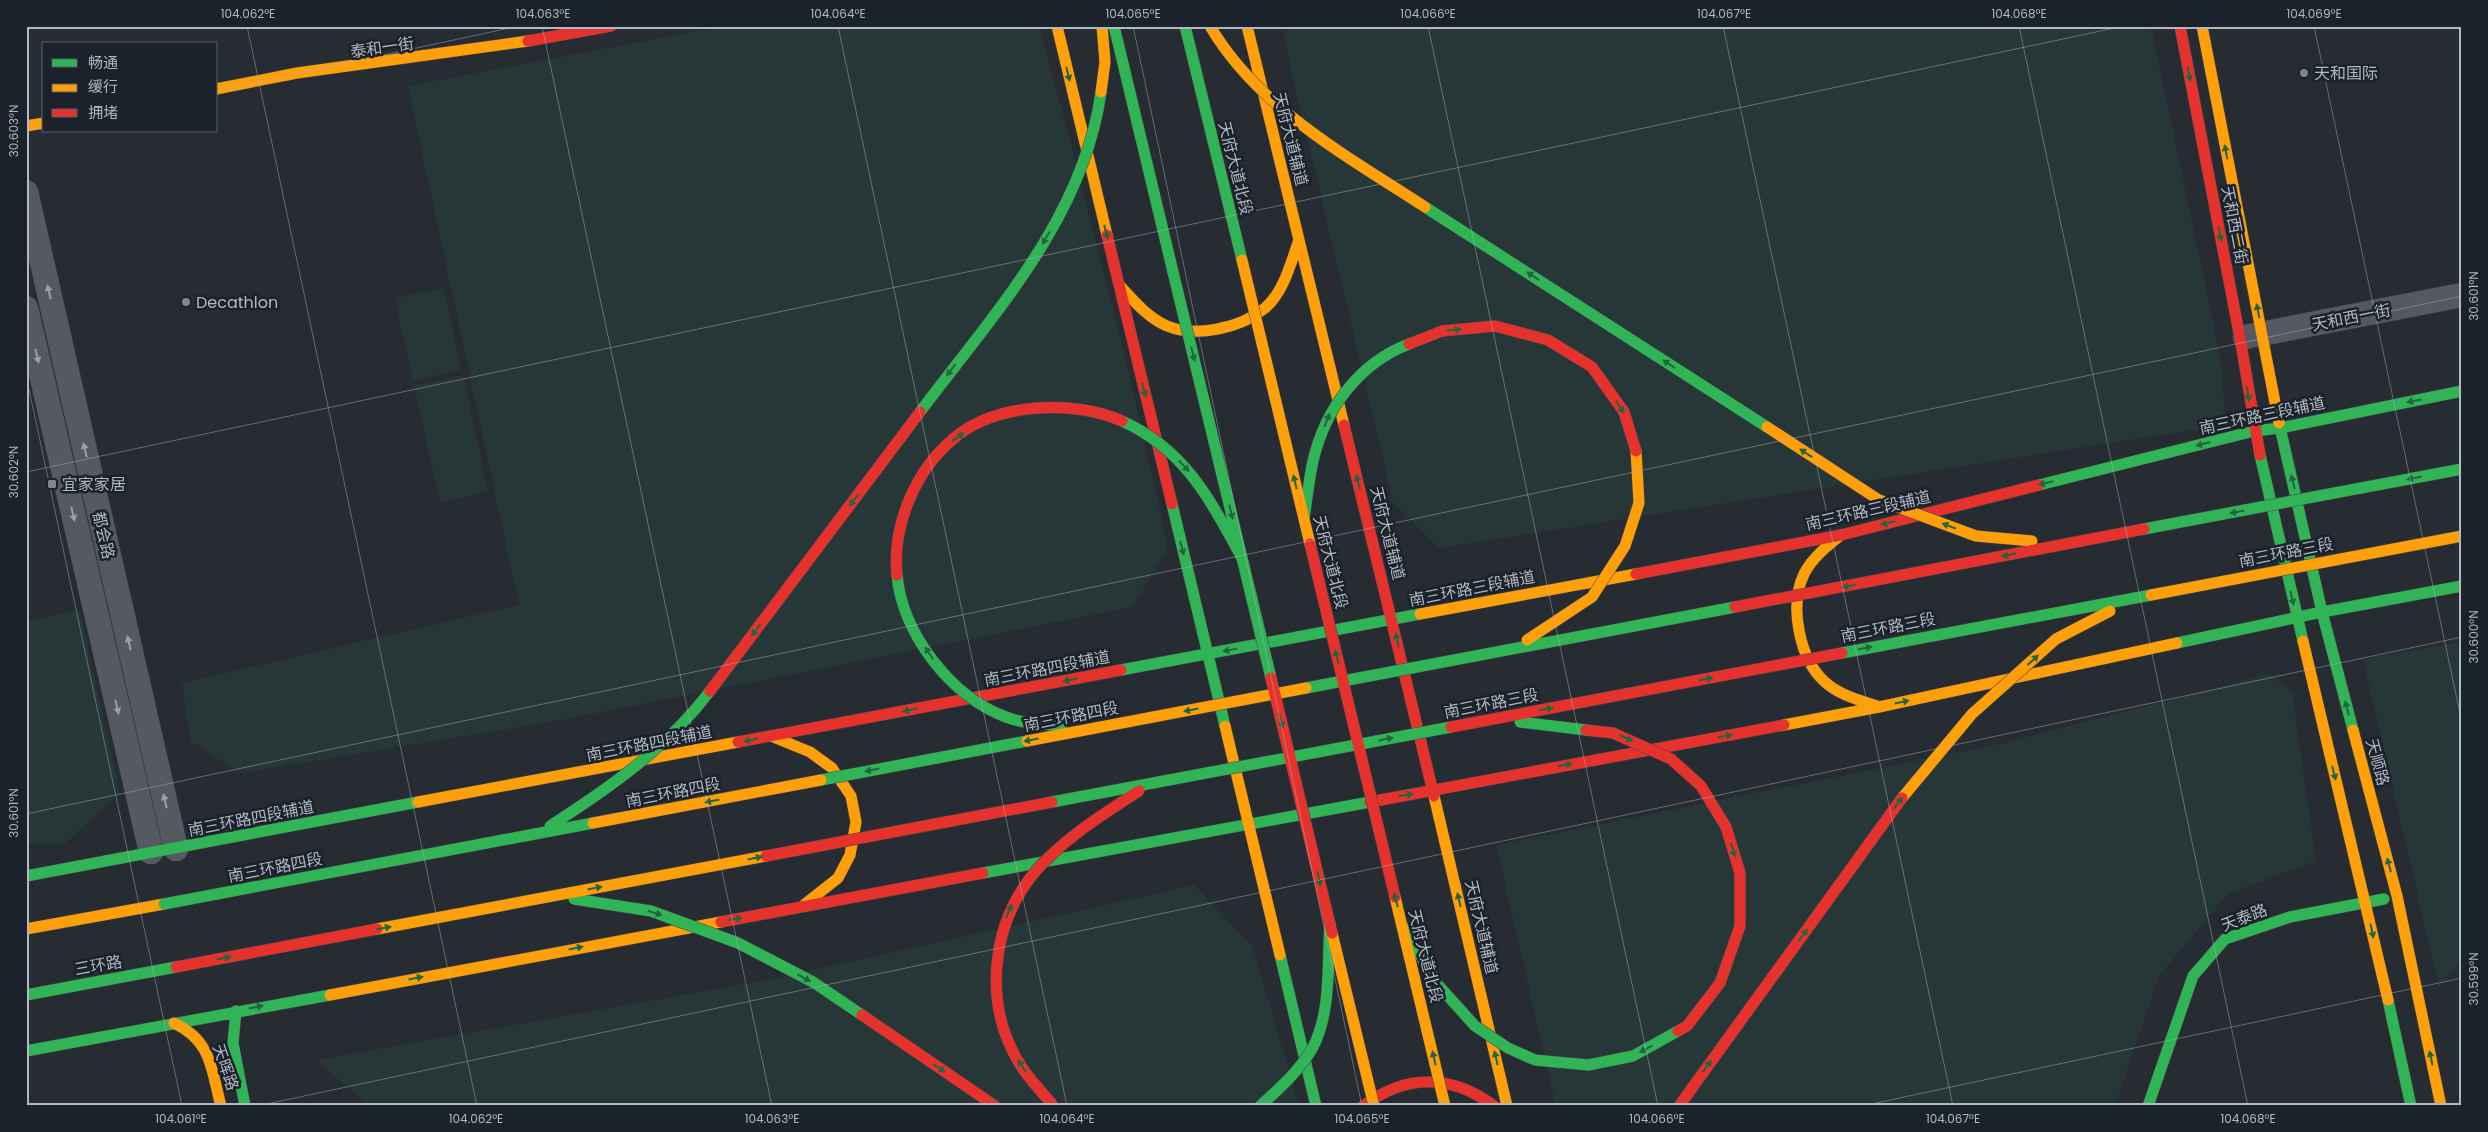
<svg xmlns="http://www.w3.org/2000/svg" width="2488" height="1132" font-family="Poppins,'Noto Sans SC',sans-serif">
<style>
.green{fill:#273738}
.lines{fill:none;stroke-linecap:round;stroke-linejoin:round}
.street-casing{stroke:#44484c;stroke-width:25}
.fast-casing{stroke:#44484c;stroke-width:12}
.slow-casing{stroke:#44484c;stroke-width:12}
.jam-casing{stroke:#44484c;stroke-width:12}
.street{stroke:#565a60;stroke-width:24}
.fast{stroke:#30b455;stroke-width:11}
.slow{stroke:#ff9f0a;stroke-width:11}
.jam{stroke:#e5322d;stroke-width:11}
.fast-bridge-casing{stroke:#44484f;stroke-width:12;stroke-linecap:butt}
.slow-bridge-casing{stroke:#44484f;stroke-width:12;stroke-linecap:butt}
.jam-bridge-casing{stroke:#44484f;stroke-width:12;stroke-linecap:butt}
.fast-bridge{stroke:#30b455;stroke-width:11}
.slow-bridge{stroke:#ff9f0a;stroke-width:11}
.jam-bridge{stroke:#e5322d;stroke-width:11}
.oneway{fill:#24643e}
.oneway2{fill:#9aa0aa}
.ticks{fill:none;stroke:#b0b8c3;stroke-width:1;stroke-opacity:0.45}
.poi-dot{fill:#808790;stroke:#1b222b;stroke-width:2}
.labels{text-anchor:middle;stroke-width:5;stroke-linejoin:round;paint-order:stroke}
.street-label{font-size:16px;fill:#b0b8c3;stroke:#1b222b}
.poi-label{font-size:16px;fill:#b0b8c3;stroke:#1b222b;text-anchor:start}
.neatline{fill:none;stroke:#b0b8c3;stroke-width:2}
.ticks-label{font-size:12px;text-anchor:middle;fill:#b0b8c3}
</style>
<rect width="100%" height="100%" fill="#262c32"/>
<path class="green" d="M723,26H1040L1122,343L1168,547L1133,607L551,722L241,773L190,741L182,683L519,605L408,86Z
M1281,26H2151L2220,355L2226,425L1439,548L1393,502Z
M444,288L461,370L413,381L395,298Z
M463,375L488,492L440,503L414,386Z
M80,610L120,793L64,844H26V621Z
M2462,642V959L2439,987L2363,659Z
M2269,674L2292,692L2316,861L2228,894L2159,976L2115,1106H1556L1496,845L2000,744Z
M1194,885L1252,945L1299,1106H369L316,1060L772,979Z"/>
<g class="lines">
<g class="street-casing">
<path id="street" d="M26,192L176,849
M26,308L151,852
M2245,337L2462,295"/>
</g>
<g class="fast-casing">
<path id="fast" d="M1114,26L1173,272
M1185,26L1242,260
M2279,423L2322,612L2353,730
M2260,455L2303,641
M2039,485L2254,431L2280,428L2462,391
M1172,504L1225,726
M2177,643L2322,612L2462,586
M1121,670L1420,614
M983,873L1370,802
M26,876L418,802
M1280,955L1316,1106
M26,995L176,967
M2388,1000L2411,1106
M236,1011L233,1043L245,1106
M26,1051L330,995
M2148,1106L2193,976L2225,939L2290,917L2384,899"/>
</g>
<g class="slow-casing">
<path id="slow" d="M1057,26L1107,235
M1247,26L1344,425
M2202,26L2279,423
M216,89L297,73L528,41
M26,126L44,123
M1120,286C1134,301 1148,318 1167,326C1196,338 1241,328 1265,308C1284,292 1291,262 1299,240
M1841,535C1827,546 1812,558 1804,574C1789,605 1799,659 1825,682C1839,695 1859,700 1877,706
M1420,614L1636,574
M2303,641L2388,1000
M1784,725L1879,707L2177,643
M1225,726L1280,955
M2353,730L2397,896L2441,1106
M771,736L810,752L832,768L851,796L856,822L850,855L838,878L805,904
M1434,796L1507,1106
M418,802L738,742
M26,929L164,904
M330,995L721,922
M174,1023C212,1041 211,1069 221,1106"/>
</g>
<g class="jam-casing">
<path id="jam" d="M2180,26L2240,338L2260,455
M528,41L611,26
M1107,235L1172,504
M1344,425L1434,796
M1636,574L1841,535L2039,485
M738,742L1121,670
M1370,802L1784,725
M721,922L983,873
M1363,1106C1406,1074 1451,1074 1494,1106"/>
</g>
<use href="#street" class="street"/>
<use href="#fast" class="fast"/>
<use href="#slow" class="slow"/>
<use href="#jam" class="jam"/>
<g class="fast-bridge-casing">
<path id="fast-bridge" d="M1425,207L1767,427
M1173,272L1271,678
M920,412C993,315 1084,217 1101,92
M1122,421C1186,450 1210,500 1242,558
M1304,518C1307,499 1309,479 1313,461C1325,409 1359,363 1409,344
M2144,529L2462,469
M897,575C902,633 951,697 1006,717C1024,724 1043,724 1062,726
M1842,653L2151,595
M1306,688L1735,607
M1520,722L1586,730
M821,780L1027,741
M1052,802L1451,727
M550,826C609,788 667,748 710,691
M574,899L651,911L738,943L813,982L862,1015
M164,904L593,823
M1402,925L1438,985L1475,1026L1508,1048L1535,1060L1588,1065L1633,1056L1678,1031
M1260,1106C1279,1089 1299,1071 1312,1049C1332,1012 1327,963 1330,923"/>
</g>
<g class="slow-bridge-casing">
<path id="slow-bridge" d="M1210,26C1258,108 1347,156 1425,207
M1101,92L1105,62L1102,26
M1242,260L1310,544
M1767,427L1879,500L1976,536L2032,541
M2151,595L2462,536
M1527,640L1592,597L1625,546L1639,503L1636,451
M1027,741L1306,688
M1902,798L1972,714L2056,639L2110,611
M593,823L821,780
M1395,897L1445,1106
M377,929L766,856
M1332,933L1374,1106"/>
</g>
<g class="jam-bridge-casing">
<path id="jam-bridge" d="M1409,344L1442,331L1495,326L1548,340L1592,367L1624,412L1636,451
M1310,544L1395,897
M897,575C892,526 915,471 953,439C995,403 1073,399 1122,421
M1735,607L2144,529
M1271,678L1332,933
M710,691L920,412
M1451,727L1842,653
M1586,730L1613,733L1671,759L1701,786L1726,827L1740,873V926L1720,983L1687,1026L1678,1031
M766,856L1052,802
M176,967L377,929
M862,1015L995,1106
M1052,1104C1041,1091 1029,1079 1021,1066C983,1006 990,927 1034,873C1063,839 1102,815 1139,791
M1679,1106L1902,798"/>
</g>
<use href="#fast-bridge" class="fast-bridge"/>
<use href="#slow-bridge" class="slow-bridge"/>
<use href="#jam-bridge" class="jam-bridge"/>
</g>
<defs><path id="oneway-solid" d="M-6-.8H1V-3.2L6.5 0L1 3.2V.8H-6Z" transform="scale(1.25)"/></defs>
<g class="oneway">
<use href="#oneway-solid" transform="translate(1068 74) rotate(76)"/>
<use href="#oneway-solid" transform="translate(2189 74) rotate(79)"/>
<use href="#oneway-solid" transform="translate(2226 152) rotate(-101)"/>
<use href="#oneway-solid" transform="translate(1106 232) rotate(76)"/>
<use href="#oneway-solid" transform="translate(2220 234) rotate(79)"/>
<use href="#oneway-solid" transform="translate(1046 238) rotate(120)"/>
<use href="#oneway-solid" transform="translate(1533 276) rotate(-147)"/>
<use href="#oneway-solid" transform="translate(2258 311) rotate(-101)"/>
<use href="#oneway-solid" transform="translate(1454 330) rotate(-6)"/>
<use href="#oneway-solid" transform="translate(1193 354) rotate(76)"/>
<use href="#oneway-solid" transform="translate(1669 364) rotate(-147)"/>
<use href="#oneway-solid" transform="translate(951 370) rotate(127)"/>
<use href="#oneway-solid" transform="translate(1144 390) rotate(76)"/>
<use href="#oneway-solid" transform="translate(2248 394) rotate(81)"/>
<use href="#oneway-solid" transform="translate(2414 401) rotate(169)"/>
<use href="#oneway-solid" transform="translate(1620 407) rotate(57)"/>
<use href="#oneway-solid" transform="translate(1327 420) rotate(-69)"/>
<use href="#oneway-solid" transform="translate(958 437) rotate(-34)"/>
<use href="#oneway-solid" transform="translate(2203 444) rotate(166)"/>
<use href="#oneway-solid" transform="translate(1806 453) rotate(-147)"/>
<use href="#oneway-solid" transform="translate(1184 466) rotate(47)"/>
<use href="#oneway-solid" transform="translate(2414 478) rotate(169)"/>
<use href="#oneway-solid" transform="translate(1295 482) rotate(-103)"/>
<use href="#oneway-solid" transform="translate(1358 482) rotate(-104)"/>
<use href="#oneway-solid" transform="translate(2293 482) rotate(-103)"/>
<use href="#oneway-solid" transform="translate(2046 483) rotate(166)"/>
<use href="#oneway-solid" transform="translate(854 500) rotate(127)"/>
<use href="#oneway-solid" transform="translate(1231 512) rotate(76)"/>
<use href="#oneway-solid" transform="translate(2237 512) rotate(169)"/>
<use href="#oneway-solid" transform="translate(1888 523) rotate(166)"/>
<use href="#oneway-solid" transform="translate(1949 526) rotate(-159)"/>
<use href="#oneway-solid" transform="translate(1182 548) rotate(76)"/>
<use href="#oneway-solid" transform="translate(2009 555) rotate(169)"/>
<use href="#oneway-solid" transform="translate(1849 586) rotate(169)"/>
<use href="#oneway-solid" transform="translate(2292 598) rotate(77)"/>
<use href="#oneway-solid" transform="translate(756 630) rotate(127)"/>
<use href="#oneway-solid" transform="translate(1397 640) rotate(-103)"/>
<use href="#oneway-solid" transform="translate(1865 648) rotate(-11)"/>
<use href="#oneway-solid" transform="translate(1230 650) rotate(169)"/>
<use href="#oneway-solid" transform="translate(929 653) rotate(-124)"/>
<use href="#oneway-solid" transform="translate(1337 657) rotate(-104)"/>
<use href="#oneway-solid" transform="translate(2033 660) rotate(-42)"/>
<use href="#oneway-solid" transform="translate(1706 679) rotate(-11)"/>
<use href="#oneway-solid" transform="translate(1070 680) rotate(169)"/>
<use href="#oneway-solid" transform="translate(1902 702) rotate(-12)"/>
<use href="#oneway-solid" transform="translate(2347 708) rotate(-105)"/>
<use href="#oneway-solid" transform="translate(1546 709) rotate(-11)"/>
<use href="#oneway-solid" transform="translate(910 710) rotate(169)"/>
<use href="#oneway-solid" transform="translate(1191 710) rotate(169)"/>
<use href="#oneway-solid" transform="translate(1281 721) rotate(77)"/>
<use href="#oneway-solid" transform="translate(1725 736) rotate(-10)"/>
<use href="#oneway-solid" transform="translate(1626 738) rotate(25)"/>
<use href="#oneway-solid" transform="translate(1386 739) rotate(-11)"/>
<use href="#oneway-solid" transform="translate(751 740) rotate(169)"/>
<use href="#oneway-solid" transform="translate(1031 740) rotate(169)"/>
<use href="#oneway-solid" transform="translate(1565 765) rotate(-10)"/>
<use href="#oneway-solid" transform="translate(872 770) rotate(169)"/>
<use href="#oneway-solid" transform="translate(2334 773) rotate(76)"/>
<use href="#oneway-solid" transform="translate(1406 795) rotate(-10)"/>
<use href="#oneway-solid" transform="translate(712 801) rotate(169)"/>
<use href="#oneway-solid" transform="translate(1898 803) rotate(-54)"/>
<use href="#oneway-solid" transform="translate(1733 850) rotate(74)"/>
<use href="#oneway-solid" transform="translate(755 858) rotate(-11)"/>
<use href="#oneway-solid" transform="translate(2389 865) rotate(-105)"/>
<use href="#oneway-solid" transform="translate(1319 879) rotate(77)"/>
<use href="#oneway-solid" transform="translate(595 888) rotate(-11)"/>
<use href="#oneway-solid" transform="translate(1396 900) rotate(-104)"/>
<use href="#oneway-solid" transform="translate(1459 900) rotate(-103)"/>
<use href="#oneway-solid" transform="translate(1009 911) rotate(-67)"/>
<use href="#oneway-solid" transform="translate(655 913) rotate(18)"/>
<use href="#oneway-solid" transform="translate(735 919) rotate(-10)"/>
<use href="#oneway-solid" transform="translate(384 928) rotate(-11)"/>
<use href="#oneway-solid" transform="translate(2372 931) rotate(78)"/>
<use href="#oneway-solid" transform="translate(1803 935) rotate(-54)"/>
<use href="#oneway-solid" transform="translate(576 948) rotate(-11)"/>
<use href="#oneway-solid" transform="translate(224 958) rotate(-11)"/>
<use href="#oneway-solid" transform="translate(416 978) rotate(-11)"/>
<use href="#oneway-solid" transform="translate(804 978) rotate(28)"/>
<use href="#oneway-solid" transform="translate(256 1007) rotate(-11)"/>
<use href="#oneway-solid" transform="translate(1646 1049) rotate(151)"/>
<use href="#oneway-solid" transform="translate(1434 1058) rotate(-103)"/>
<use href="#oneway-solid" transform="translate(1496 1058) rotate(-103)"/>
<use href="#oneway-solid" transform="translate(2431 1058) rotate(-102)"/>
<use href="#oneway-solid" transform="translate(1022 1066) rotate(-123)"/>
<use href="#oneway-solid" transform="translate(1707 1066) rotate(-54)"/>
<use href="#oneway-solid" transform="translate(939 1068) rotate(34)"/>
</g>
<g class="oneway2">
<use href="#oneway-solid" transform="translate(49 292) rotate(-103)"/>
<use href="#oneway-solid" transform="translate(37 356) rotate(77)"/>
<use href="#oneway-solid" transform="translate(85 450) rotate(-103)"/>
<use href="#oneway-solid" transform="translate(73 514) rotate(77)"/>
<use href="#oneway-solid" transform="translate(129 643) rotate(-103)"/>
<use href="#oneway-solid" transform="translate(117 707) rotate(77)"/>
<use href="#oneway-solid" transform="translate(165 801) rotate(-103)"/>
</g>
<path class="ticks" d="M247,26L477,1106M542,26L772,1106M838,26L1067,1106M1133,26L1362,1106M1428,26L1658,1106M1723,26L1953,1106M2019,26L2248,1106M2314,26L2462,723M216,91L519,26M26,131L44,127M26,375L182,1106M26,472L2124,26M26,814L2462,296M257,1106L2462,637M1862,1106L2462,978"/>
<g class="poi-dot">
<circle cx="2304" cy="73" r="5"/>
<circle cx="186" cy="302" r="5"/>
<rect x="47" y="479" width="10" height="10" rx="2.5"/>
</g>
<g class="labels">
<g class="street-label">
<text transform="translate(382 47) rotate(-8)" y="6">泰和一街</text>
<text transform="translate(1291 139) rotate(76)" y="6">天府大道辅道</text>
<text transform="translate(1236 168) rotate(76)" y="6">天府大道北段</text>
<text transform="translate(2235 225) rotate(79)" y="6">天和西二街</text>
<text transform="translate(2351 317) rotate(-11)" y="6">天和西一街</text>
<text transform="translate(2262 415) rotate(-12)" y="6">南三环路三段辅道</text>
<text transform="translate(1868 510) rotate(-13)" y="6">南三环路三段辅道</text>
<text transform="translate(1388 533) rotate(76)" y="6">天府大道辅道</text>
<text transform="translate(104 535) rotate(77)" y="6">都会路</text>
<text transform="translate(2286 552) rotate(-11)" y="6">南三环路三段</text>
<text transform="translate(1331 562) rotate(76)" y="6">天府大道北段</text>
<text transform="translate(1472 588) rotate(-11)" y="6">南三环路三段辅道</text>
<text transform="translate(1888 627) rotate(-11)" y="6">南三环路三段</text>
<text transform="translate(1047 668) rotate(-11)" y="6">南三环路四段辅道</text>
<text transform="translate(1491 703) rotate(-11)" y="6">南三环路三段</text>
<text transform="translate(1071 716) rotate(-11)" y="6">南三环路四段</text>
<text transform="translate(649 743) rotate(-11)" y="6">南三环路四段辅道</text>
<text transform="translate(2378 762) rotate(75)" y="6">天顺路</text>
<text transform="translate(673 792) rotate(-11)" y="6">南三环路四段</text>
<text transform="translate(251 818) rotate(-11)" y="6">南三环路四段辅道</text>
<text transform="translate(275 867) rotate(-11)" y="6">南三环路四段</text>
<text transform="translate(2244 917) rotate(-21)" y="6">天泰路</text>
<text transform="translate(1482 927) rotate(77)" y="6">天府大道辅道</text>
<text transform="translate(1426 956) rotate(76)" y="6">天府大道北段</text>
<text transform="translate(98 965) rotate(-10)" y="6">三环路</text>
<text transform="translate(226 1067) rotate(71)" y="6">天晖路</text>
</g>
<g class="poi-label">
<text x="2314" y="79">天和国际</text>
<text x="196" y="308">Decathlon</text>
<text x="62" y="490">宜家家居</text>
</g>
</g>
<rect width="2488" height="1132" fill="none" stroke="#1b222b" stroke-width="55"/>
<rect x="42" y="42" width="175" height="90" fill="#1b222b" stroke="#575e68"/>
<rect x="52" y="59" width="25" height="8" fill="#30b455" stroke="#575e68"/>
<text x="88" y="68" font-size="15" fill="#b0b8c3">畅通</text>
<rect x="52" y="84" width="25" height="8" fill="#ff9f0a" stroke="#575e68"/>
<text x="88" y="92" font-size="15" fill="#b0b8c3">缓行</text>
<rect x="52" y="109" width="25" height="8" fill="#e5322d" stroke="#575e68"/>
<text x="88" y="118" font-size="15" fill="#b0b8c3">拥堵</text>
<rect x="28" y="28" width="2432" height="1076" class="neatline"/>
<g class="ticks-label">
<text x="248" y="18">104.062°E</text>
<text x="543" y="18">104.063°E</text>
<text x="838" y="18">104.064°E</text>
<text x="1133" y="18">104.065°E</text>
<text x="1428" y="18">104.066°E</text>
<text x="1724" y="18">104.067°E</text>
<text x="2019" y="18">104.068°E</text>
<text x="2314" y="18">104.069°E</text>
<text transform="translate(14 131) rotate(-90)" y="4">30.603°N</text>
<text transform="translate(2474 296) rotate(-90)" y="4">30.601°N</text>
<text transform="translate(14 472) rotate(-90)" y="4">30.602°N</text>
<text transform="translate(2474 637) rotate(-90)" y="4">30.600°N</text>
<text transform="translate(14 813) rotate(-90)" y="4">30.601°N</text>
<text transform="translate(2474 979) rotate(-90)" y="4">30.599°N</text>
<text x="181" y="1123">104.061°E</text>
<text x="476" y="1123">104.062°E</text>
<text x="772" y="1123">104.063°E</text>
<text x="1067" y="1123">104.064°E</text>
<text x="1362" y="1123">104.065°E</text>
<text x="1657" y="1123">104.066°E</text>
<text x="1953" y="1123">104.067°E</text>
<text x="2248" y="1123">104.068°E</text>
</g>
</svg>
